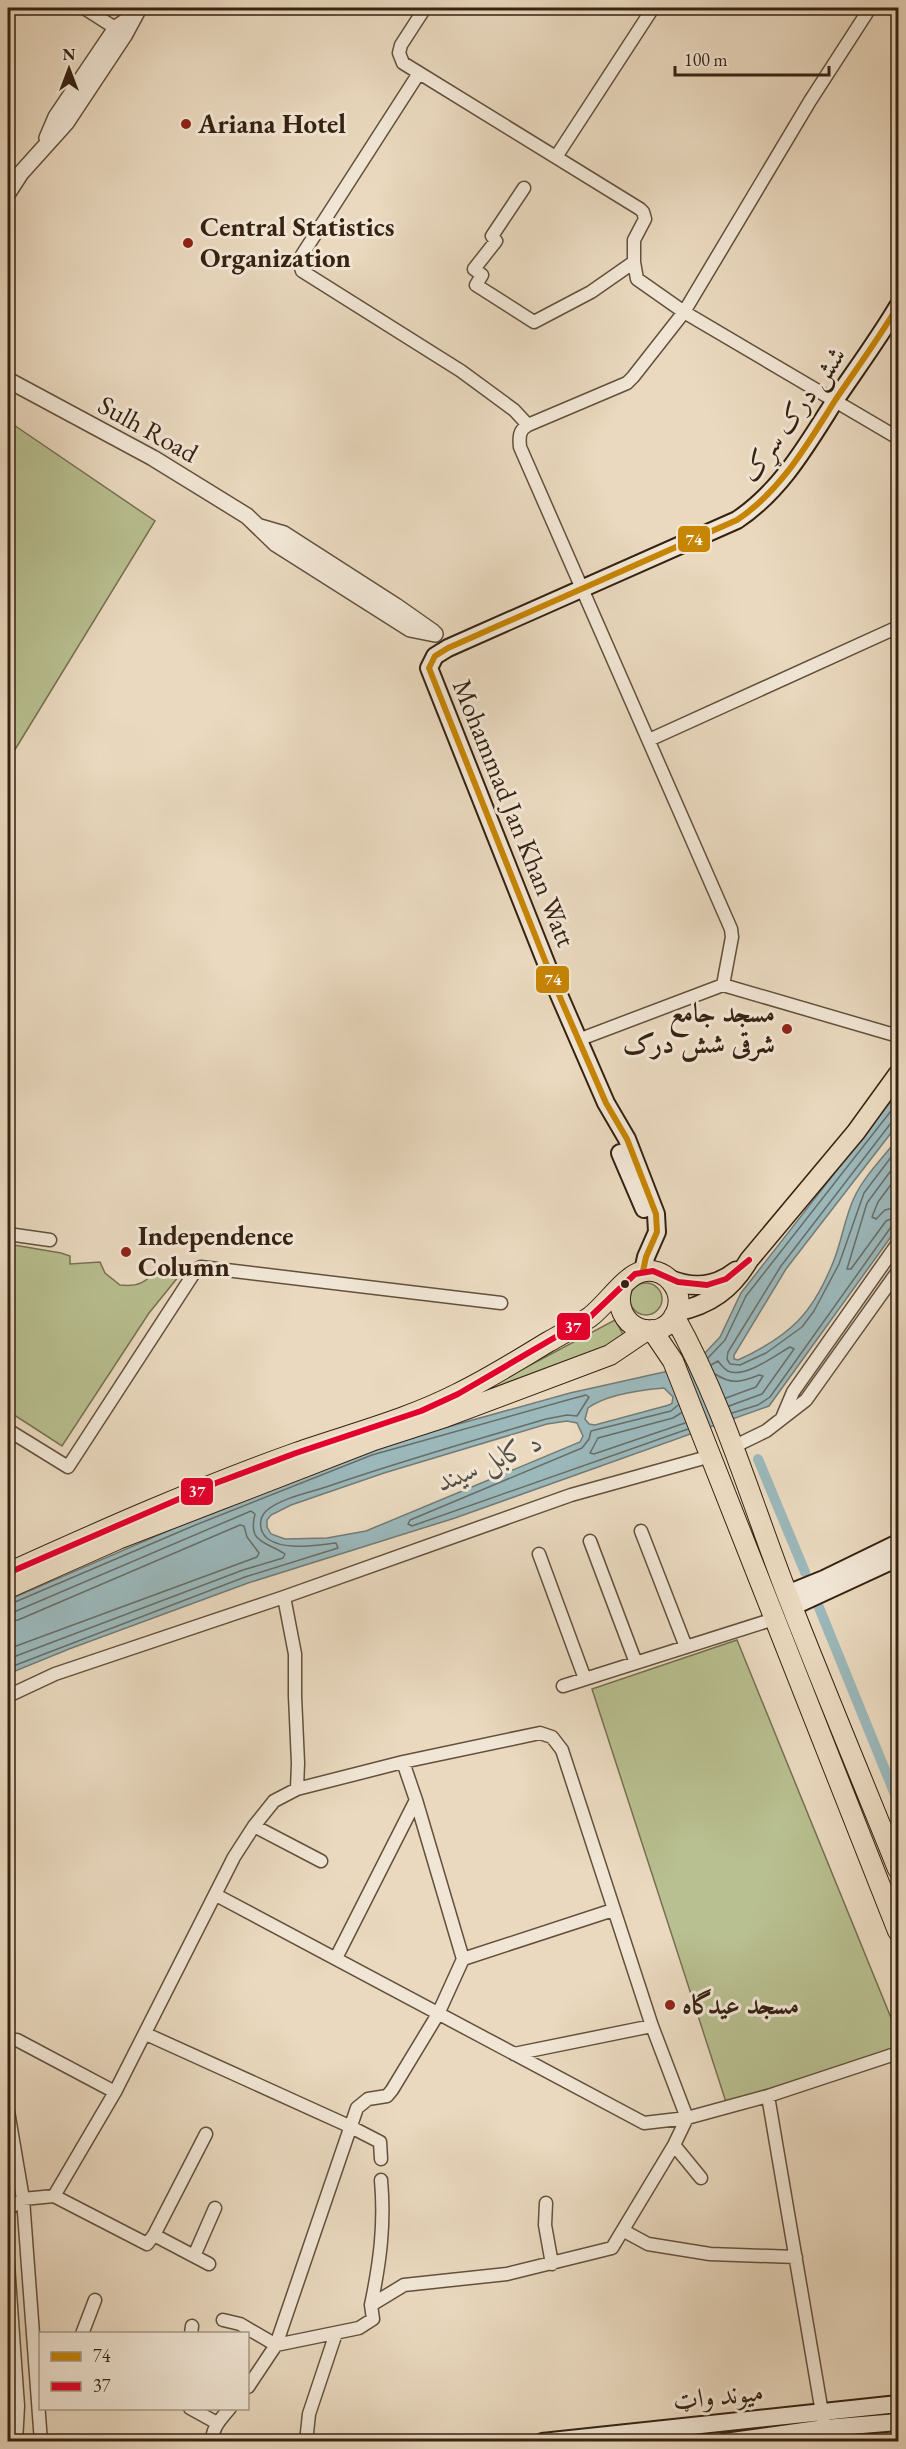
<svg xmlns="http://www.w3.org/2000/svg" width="906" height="2449" font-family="'EB Garamond',Amiri,serif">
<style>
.green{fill:#b8bf90;stroke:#777050;stroke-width:1.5}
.water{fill:#9bb8bb;stroke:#737c77;stroke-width:1.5;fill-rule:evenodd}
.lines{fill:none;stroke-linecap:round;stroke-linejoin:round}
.shore{stroke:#686d66;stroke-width:1.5}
.canal{stroke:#9bb8bb;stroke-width:10}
.minor-casing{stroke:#63503c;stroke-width:15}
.tertiary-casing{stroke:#63503c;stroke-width:18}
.secondary-casing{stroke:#362211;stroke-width:20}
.primary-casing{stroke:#362211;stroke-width:21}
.trunk-casing{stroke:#362211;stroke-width:22}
.minor{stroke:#f1e6d5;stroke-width:12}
.tertiary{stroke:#f1e6d5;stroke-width:15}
.secondary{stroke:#f1e6d5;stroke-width:16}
.primary{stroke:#ead9bf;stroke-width:18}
.trunk{stroke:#ead9bf;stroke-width:20}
.bus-1-casing{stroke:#f1e6d5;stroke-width:10}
.bus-2-casing{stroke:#f1e6d5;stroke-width:10}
.bus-1{stroke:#c78504;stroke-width:6}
.bus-2{stroke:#e4002b;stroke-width:6}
.poi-dot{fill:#8f2418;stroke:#f1e6d5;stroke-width:2}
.bus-dot{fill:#362211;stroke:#f1e6d5;stroke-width:2}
.labels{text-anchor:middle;stroke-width:6;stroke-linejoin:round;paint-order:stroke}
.poi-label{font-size:27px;font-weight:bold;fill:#362211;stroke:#f1e6d5;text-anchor:start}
.street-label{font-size:27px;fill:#362211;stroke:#f1e6d5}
.water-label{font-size:28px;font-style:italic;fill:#544f44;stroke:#f1e6d5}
.line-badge{stroke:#f1e6d5;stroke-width:2}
.badge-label{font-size:16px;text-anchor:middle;font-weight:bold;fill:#fff}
</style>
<rect width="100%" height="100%" fill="#ead9bf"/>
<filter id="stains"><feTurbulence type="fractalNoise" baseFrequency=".00333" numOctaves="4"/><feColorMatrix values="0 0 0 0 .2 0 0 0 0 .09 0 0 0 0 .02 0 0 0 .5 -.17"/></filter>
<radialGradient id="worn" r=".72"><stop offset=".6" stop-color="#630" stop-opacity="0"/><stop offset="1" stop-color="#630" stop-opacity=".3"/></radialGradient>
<path class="green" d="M8,421L155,521L8,761Z
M8,1244L61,1253L70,1256V1264L100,1262L105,1273L120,1285C137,1287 147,1283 157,1268L179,1276L149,1313L62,1446L8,1411Z
M630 1299a16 16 0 1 1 32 0a16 16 0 1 1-32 0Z
M615,1320L624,1336L616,1348L474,1395Z
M737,1640L898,2035V2048L726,2102L592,1689Z"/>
<path class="water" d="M898,1092V1124L786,1269L734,1355V1359L738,1360C790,1336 813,1314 834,1260C842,1240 845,1217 854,1198C864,1176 884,1157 898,1138V1227L769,1406L455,1518L248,1583L69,1649L8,1674V1600L191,1521L397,1441L570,1393L664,1372L688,1364L704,1354L720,1337L741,1293ZM664,1388L673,1397L672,1403L669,1405L595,1425L589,1424L585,1419L588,1408C607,1394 640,1390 664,1388ZM567,1421L577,1423L583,1436L580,1442L366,1531L327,1538L285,1539L271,1534L267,1527V1520L271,1515L291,1505L384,1473L547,1424Z"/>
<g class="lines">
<path class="shore" d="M898,1121L891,1123L781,1266L728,1352L727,1359L730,1364L740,1365L766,1353L802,1327L814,1311L839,1264L864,1193L898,1148
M898,1161L867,1203L847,1269H851L886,1221L898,1216
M898,1175L878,1202L872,1217L876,1219L885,1210L898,1207
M708,1358L725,1340L746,1296L898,1102
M711,1365L718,1361C721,1365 724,1369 728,1371C744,1379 776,1355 790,1347L794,1349L762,1394L729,1406
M715,1374C732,1385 742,1382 759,1375L763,1376L756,1387L726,1398
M678,1405L671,1411L591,1431L589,1439L582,1448L410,1520L408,1524L412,1526L688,1429
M681,1413L673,1418L598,1438L590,1453L594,1454L685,1423
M732,1413L758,1405L770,1397L891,1227L898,1224
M8,1605L193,1526L372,1455L571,1399L586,1395L589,1397L577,1416L567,1415L546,1419C472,1441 398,1462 326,1487C308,1493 281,1498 266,1511C258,1519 259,1532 268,1539C285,1551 317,1545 336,1543L338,1548L245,1577L8,1668
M8,1612H14L251,1511L255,1514C247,1544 268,1542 285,1554L283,1558L243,1570L8,1659
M8,1621L18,1620L240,1525L244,1526L247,1537L259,1553L257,1557L8,1649"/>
<path class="canal" d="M758,1459L805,1572
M816,1600L898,1802"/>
<g class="minor-casing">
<path id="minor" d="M84,8L123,33
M425,8L401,45L399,53L403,63L640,209L643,212L645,219L634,240V262L637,279L684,312L898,438
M419,73L302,255L300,264L302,271L461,371L514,410L528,425
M556,157L653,8
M524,188L492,236L496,241L474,269L482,275L476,285L534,322L591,292L634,262
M649,740L898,627
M723,985L732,937L731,929L520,447C519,437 519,430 528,425L627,383L633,377L684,312L810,101L870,8
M578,1040L723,985L898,1036
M8,1234L50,1240
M782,1418L793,1392L898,1243
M8,1430L68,1467L196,1270L201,1267L501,1303
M733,1447L766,1431L806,1400L898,1271
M641,1531L686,1647
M590,1541L636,1663
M539,1554L585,1679
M284,1597L295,1654V1696L298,1763L297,1789
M563,1686L774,1619
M8,1696L55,1674L284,1597L571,1495L711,1456
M254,1826L321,1861
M216,1895L644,2123L687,2118L768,2096L898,2053
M336,1958L416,1800
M463,1959L613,1910
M146,2034L349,2126L380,2142L381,2159
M17,2040L115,2092
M514,2054L652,2026
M768,2096L827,2442
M8,2111L23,2199L41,2442
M674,2145L701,2178
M54,2196L147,2244L154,2235L206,2134
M546,2203L545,2225L552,2264
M8,2209L23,2199L54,2196L115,2092L234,1857L254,1826L274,1801L297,1789L403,1762L540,1733L552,1737L562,1750L652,2026L687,2118L674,2145L612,2248L507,2274L404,2285L371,2305L373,2319L359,2328L276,2345L240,2324L223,2320
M624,2231L648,2244L710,2254L796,2257
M154,2235L209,2264
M194,2256L215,2208
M8,2264L18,2406L16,2442
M371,2305C380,2262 385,2224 381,2180
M82,2334L95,2300
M191,2334L192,2326
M248,2387L276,2345L357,2108L368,2099L387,2096L392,2090L438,2014L463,1959L416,1800L403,1762
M190,2408L217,2423
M212,2442C212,2427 221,2419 230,2408
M306,2442L309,2414L336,2333"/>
</g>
<g class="tertiary-casing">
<path id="tertiary" d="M47,138L56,117L116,28L132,17
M8,193L21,173L66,123L125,34L139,8
M8,380L153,458L247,516L276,544L410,629L435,634
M260,527L284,534L396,606L433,632"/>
</g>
<g class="secondary-casing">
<path id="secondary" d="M620,1153L644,1209
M643,1271L646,1257L657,1232L656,1214L627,1139L606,1103L556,988L429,668L435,656L448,648L737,520C782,490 808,443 836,399C857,368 879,338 898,306
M787,1594L824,1579L898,1543
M792,1607L898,1558
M542,2442L898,2404
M725,2442L825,2428L898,2422"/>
</g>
<g class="primary-casing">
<path id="primary" d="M669,1279C692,1289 716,1287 736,1271
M676,1312C710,1305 732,1289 749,1260L856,1132L898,1074"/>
</g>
<g class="trunk-casing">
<path id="trunk" d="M674,1316C723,1403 751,1501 787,1594C823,1686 861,1777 898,1869
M652,1330L673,1361L898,1931
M8,1573C103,1530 198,1488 296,1453C350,1434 406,1420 457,1394C488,1379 518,1360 548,1342C562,1334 577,1326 590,1317C605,1306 625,1276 641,1272C664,1265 686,1290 676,1313C660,1348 609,1327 622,1287
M8,1588L118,1539L219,1500L374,1440L445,1417L610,1355L647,1330"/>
</g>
<use href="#minor" class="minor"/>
<use href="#tertiary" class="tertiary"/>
<use href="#secondary" class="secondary"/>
<use href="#primary" class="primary"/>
<use href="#trunk" class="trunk"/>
<g class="bus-1-casing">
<path id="bus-1" d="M643,1271L646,1257L657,1232L656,1214L627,1139L606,1103L556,988L429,668L435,656L448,648L737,520C782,490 808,443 836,399C857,368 879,338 898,306"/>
</g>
<g class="bus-2-casing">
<path id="bus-2" d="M8,1573L216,1483L296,1453L421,1411L458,1394L590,1317L635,1274L653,1271L678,1282L707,1285L726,1279L749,1260"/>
</g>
<use href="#bus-1" class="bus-1"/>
<use href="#bus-2" class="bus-2"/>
</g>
<g class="poi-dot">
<circle cx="186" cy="124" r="6"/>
<circle cx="188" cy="243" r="6"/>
<circle cx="787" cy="1029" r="6"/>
<circle cx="126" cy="1252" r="6"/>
<circle cx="670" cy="2005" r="6"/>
</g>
<circle class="bus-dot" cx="625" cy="1284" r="5"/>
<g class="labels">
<g class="poi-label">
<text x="198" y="133">Ariana Hotel</text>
<text x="200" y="236">Central Statistics<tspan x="200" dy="31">Organization</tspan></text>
<text x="775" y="1022" text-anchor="end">مسجد جامع<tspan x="775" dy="31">شرقی شش درک</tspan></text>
<text x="138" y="1245">Independence<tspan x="138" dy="31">Column</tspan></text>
<text x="682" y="2014">مسجد عیدگاه</text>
</g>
<g class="street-label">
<text transform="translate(793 414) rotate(-54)" y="9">شش درک سړک</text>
<text transform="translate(148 429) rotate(29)" y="9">Sulh Road</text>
<text transform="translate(514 813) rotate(68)" y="9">Mohammad Jan Khan Watt</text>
<text transform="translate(718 2396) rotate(-6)" y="9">میوند واټ</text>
</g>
<g class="water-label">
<text transform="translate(489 1461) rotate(-23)" y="10">د کابل سيند</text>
</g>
</g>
<g class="line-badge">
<rect x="677" y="525" width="34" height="28" rx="6" fill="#c78504"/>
<rect x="535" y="965" width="35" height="29" rx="6" fill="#c78504"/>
<rect x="556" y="1312" width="35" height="29" rx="6" fill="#e4002b"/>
<rect x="180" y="1477" width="34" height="29" rx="6" fill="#e4002b"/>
</g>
<g class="badge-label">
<text x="694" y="545">74</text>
<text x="553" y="985">74</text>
<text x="573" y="1333">37</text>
<text x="197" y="1497">37</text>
</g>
<rect width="906" height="2449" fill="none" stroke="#ead9bf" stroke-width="30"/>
<rect x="9" y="9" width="888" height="2431" fill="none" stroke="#362211" stroke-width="3"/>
<rect x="15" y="15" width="876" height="2419" fill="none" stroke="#362211" stroke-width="1.5"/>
<rect x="39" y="2332" width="210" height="78" fill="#f1e6d5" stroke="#a69887" stroke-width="1.5"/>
<rect x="51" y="2352" width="30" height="9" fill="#c78504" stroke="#a69887" stroke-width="1.5"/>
<text x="93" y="2362" font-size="18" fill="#362211">74</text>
<rect x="51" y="2382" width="30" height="9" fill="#e4002b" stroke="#a69887" stroke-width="1.5"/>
<text x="93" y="2392" font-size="18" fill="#362211">37</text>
<g transform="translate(69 69)" stroke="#f1e6d5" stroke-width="4.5" paint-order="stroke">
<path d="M0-4.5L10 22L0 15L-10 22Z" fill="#362211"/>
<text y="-9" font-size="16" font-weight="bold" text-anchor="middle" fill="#362211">N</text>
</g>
<path d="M675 66v9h154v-9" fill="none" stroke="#362211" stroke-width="3"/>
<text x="684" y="66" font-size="18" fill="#362211" stroke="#f1e6d5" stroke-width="4.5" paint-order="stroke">100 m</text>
<rect width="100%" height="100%" filter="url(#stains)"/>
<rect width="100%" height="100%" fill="url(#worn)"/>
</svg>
